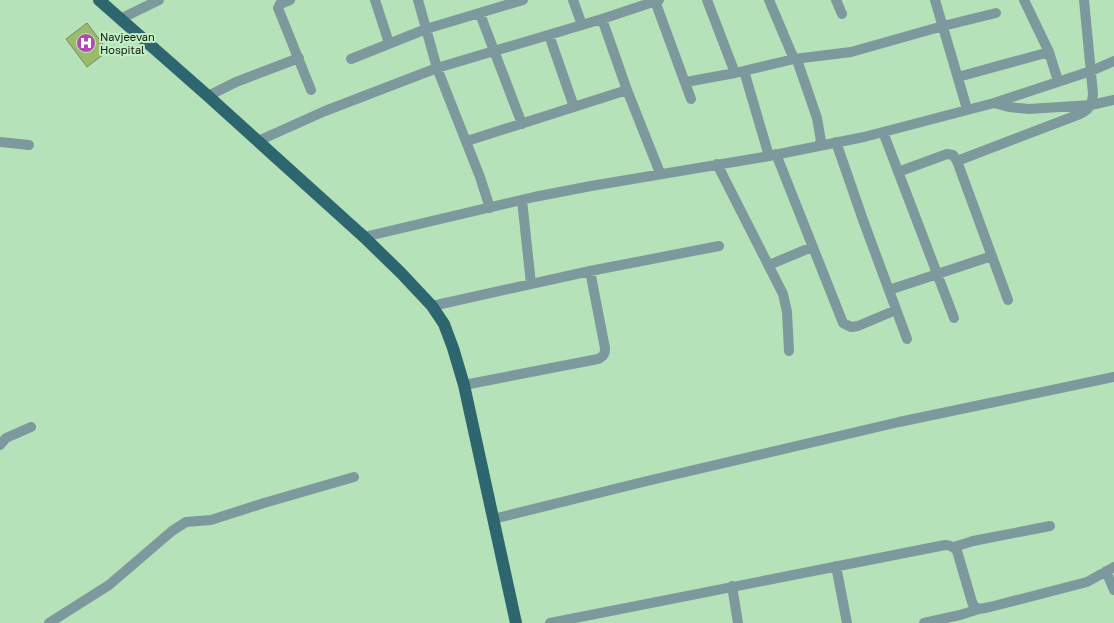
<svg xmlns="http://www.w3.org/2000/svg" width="1114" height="623" font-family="'Golos Text',sans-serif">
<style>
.building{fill:#9bbb6c;stroke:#778b5c}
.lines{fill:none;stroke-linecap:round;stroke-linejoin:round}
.minor{stroke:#7d999d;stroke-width:10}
.major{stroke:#2d666e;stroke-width:12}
.labels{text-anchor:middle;stroke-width:4;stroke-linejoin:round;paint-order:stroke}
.poi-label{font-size:11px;fill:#0e1e10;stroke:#c3efc6;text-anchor:start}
</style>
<rect width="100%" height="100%" fill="#b6e2b9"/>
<path class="building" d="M87,23L108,51L87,67L66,39Z"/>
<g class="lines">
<path class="minor" d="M290,0L280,4L278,8L311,90
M375,0L389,43
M418,0L437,68L480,177L490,208
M573,0L582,25
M707,0L735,73
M769,0L794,59L797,60L817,118L821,141L818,146
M836,0L842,14
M935,0L967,109
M1024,0L1049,52L1058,81
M655,1L691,99
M480,14L522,124
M120,19L159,0
M602,19L627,90L660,173
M549,35L574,107
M351,59L426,29L523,0
M744,71L769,156
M958,77L1049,52
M686,82L735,73L794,59L851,52L943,26L996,13
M208,96L236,82L299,58
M994,103L1009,107L1029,109L1091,105L1114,100
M883,132L954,318
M258,141L325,111L437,68L602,19L659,0
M467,141L627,90
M0,142L29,145
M836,142L863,220L907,339
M776,154L843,323L851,327L858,326L896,310
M957,161L1080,114C1089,110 1092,105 1093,94L1084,0
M717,164L783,294L787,312L789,351
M898,172L947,154L953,155L957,161L1008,300
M522,200L531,284
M364,237L534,197L591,186L764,157L864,137L994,103L1091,71L1114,61
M769,265L812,247
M889,290L992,256
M432,306L590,271L719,246
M464,385L598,359C604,356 605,354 605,348L590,271
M0,445L6,438L31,427
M493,519L647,481L899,422L1114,377
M954,547L973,541L1050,526
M836,566L847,623
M1106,571L1114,590
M732,586L738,623
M49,623L109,585L172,531L186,522L211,520L264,503L354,477
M550,623L945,545C950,545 953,546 957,551L972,602L974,606L979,609L990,607L1087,582L1114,567
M924,623L960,615L979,609"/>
<path class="major" d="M99,0L208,96L364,237L401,273L432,306L444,324L453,348L464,385L516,623"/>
</g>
<defs>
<g id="hospital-disc" transform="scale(1)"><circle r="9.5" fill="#af4bb1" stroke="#c3efc6"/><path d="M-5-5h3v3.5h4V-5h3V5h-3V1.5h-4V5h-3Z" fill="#fff"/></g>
</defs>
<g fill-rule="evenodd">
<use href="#hospital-disc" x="86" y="43"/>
</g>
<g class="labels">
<g class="poi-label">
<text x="100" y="41">Navjeevan<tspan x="100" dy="13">Hospital</tspan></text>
</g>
</g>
</svg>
